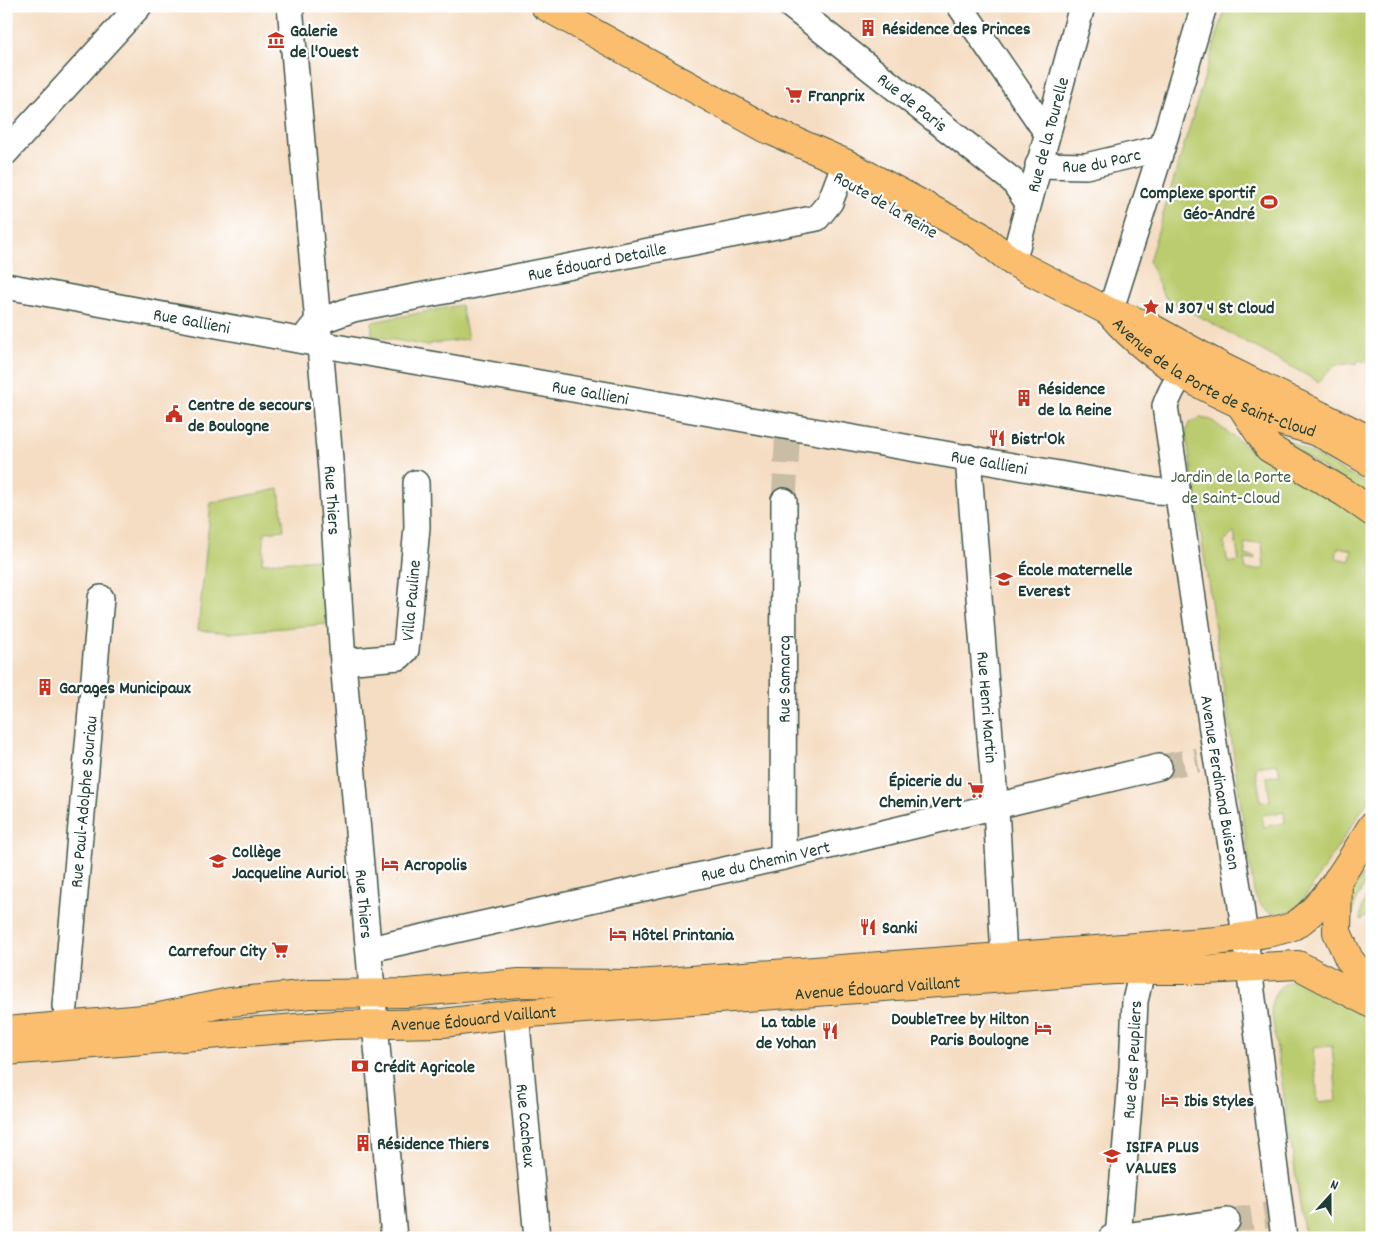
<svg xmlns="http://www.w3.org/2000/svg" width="1378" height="1244" font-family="Dekko,sans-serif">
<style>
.green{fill:#bbcc6f;stroke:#6d8452;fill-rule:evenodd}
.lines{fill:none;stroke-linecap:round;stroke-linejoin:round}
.minor-tunnel{stroke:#cabda6;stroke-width:25;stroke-dasharray:25 12;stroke-linecap:butt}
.minor-casing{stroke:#3f5549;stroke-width:28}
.major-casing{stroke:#3f5549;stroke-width:30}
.highway-casing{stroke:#3f5549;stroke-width:30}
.minor{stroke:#fff;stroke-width:25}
.major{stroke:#fabe6e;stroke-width:28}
.highway{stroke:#fabe6e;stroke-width:28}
.labels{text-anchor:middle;stroke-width:4.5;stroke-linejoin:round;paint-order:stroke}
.poi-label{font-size:18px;font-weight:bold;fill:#1f3d34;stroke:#fff;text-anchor:start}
.street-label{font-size:18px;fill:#1f3d34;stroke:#fff}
.park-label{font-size:18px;fill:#466143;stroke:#fff}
</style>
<rect width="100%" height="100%" fill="#fff"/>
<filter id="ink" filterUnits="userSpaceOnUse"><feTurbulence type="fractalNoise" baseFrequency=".02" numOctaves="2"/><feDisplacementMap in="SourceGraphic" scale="10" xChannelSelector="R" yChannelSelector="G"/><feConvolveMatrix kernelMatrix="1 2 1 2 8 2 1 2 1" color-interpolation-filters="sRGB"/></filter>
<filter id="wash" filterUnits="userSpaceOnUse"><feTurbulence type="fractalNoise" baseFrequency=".0096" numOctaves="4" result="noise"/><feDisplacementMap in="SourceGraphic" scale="20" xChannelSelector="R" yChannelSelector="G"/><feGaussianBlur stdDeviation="1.12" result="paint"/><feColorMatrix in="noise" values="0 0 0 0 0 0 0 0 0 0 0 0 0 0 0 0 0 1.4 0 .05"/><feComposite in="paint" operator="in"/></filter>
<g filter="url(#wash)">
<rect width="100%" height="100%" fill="#f5ddc3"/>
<path class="green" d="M1226,6H1372V363L1358,360L1357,364C1339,360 1329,368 1319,382L1164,297L1149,261Z
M461,305L468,339L430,344L429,346L372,336V322Z
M1200,418L1211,420L1246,446L1372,523V795L1301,903C1283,921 1264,917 1254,893L1186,433L1189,423ZM1234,532L1239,561L1228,563L1224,542ZM1262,542L1264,569L1246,570L1244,560L1255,559L1254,556H1246L1244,544ZM1338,547L1352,550L1350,561L1336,558ZM1278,764L1280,775L1267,777L1270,801L1261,802L1255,767ZM1284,812L1285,823L1264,827L1262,815Z
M1285,439L1372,487V501L1281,440Z
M279,489L284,530L265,532L262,563L321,559L327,624L229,633L198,630L211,503Z
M1372,860V872L1356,900L1351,919L1350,895Z
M1372,884V918L1368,916L1360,920L1362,907Z
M1292,980L1308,983L1372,1022V1238H1305L1271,1009C1273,993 1278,986 1292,980ZM1332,1046L1337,1100L1318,1102L1313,1048Z"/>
</g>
<g filter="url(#ink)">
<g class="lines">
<path class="minor-tunnel" d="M784,501L788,426
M1159,767L1198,760
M1227,1221L1281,1213"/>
<g class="minor-casing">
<g id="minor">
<path id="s1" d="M290,6L331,471L343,662L394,1238"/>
<path id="s2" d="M791,6L1013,181L1028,203"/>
<path d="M960,6L1047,133"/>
<path d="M6,152L139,6"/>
<path id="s3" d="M1038,165L1086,166L1162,148"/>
<path id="s4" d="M1013,262L1082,6"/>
<path id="s5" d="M6,286L379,355L1156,491L1176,492"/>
<path d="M1110,312L1162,148L1204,6"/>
<path id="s6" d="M308,333L317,322L353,309L817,218L830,202L845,163"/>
<path id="s7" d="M1200,367C1181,367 1171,390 1165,406L1216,757L1240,899L1284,1238"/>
<path id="s8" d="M968,457L997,825L1004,958"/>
<path id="s9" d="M343,662L399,657L406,650L417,527L416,483"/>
<path id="s10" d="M783,857L784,501"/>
<path id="s11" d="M370,949L783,857L1159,767"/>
<path id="s12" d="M65,1006L101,598"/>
<path id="s13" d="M516,1014L537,1238"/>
<path d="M1111,1238L1227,1221"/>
<path id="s14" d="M1118,1238L1132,1069L1135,1001L1142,971"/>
</g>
</g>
<g class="major-casing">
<g id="major">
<path d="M545,6L767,129L845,163L979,235L1013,262L1110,312L1146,325L1222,367L1372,441"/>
<path id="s15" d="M1112,315C1155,366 1218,396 1278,420C1294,426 1311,428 1325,436C1341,444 1356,454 1372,463"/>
<path d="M1338,879L1337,932L1349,959L1372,988"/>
<path d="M6,1031L155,1018L230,1002L311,994L407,993L519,983L637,984L1217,941C1235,938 1278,933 1293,926C1323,910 1354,855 1372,826"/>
<path id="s16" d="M6,1051L335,1025L443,1023L516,1014L1114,970H1206L1298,965L1372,1004"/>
</g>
</g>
<g class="highway-casing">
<path id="highway" d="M1240,404L1269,448L1345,493L1372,512"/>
</g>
<use href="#minor" class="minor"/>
<use href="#major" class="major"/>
<use href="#highway" class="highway"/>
</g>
</g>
<defs>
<g id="building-bare" transform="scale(1.35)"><path d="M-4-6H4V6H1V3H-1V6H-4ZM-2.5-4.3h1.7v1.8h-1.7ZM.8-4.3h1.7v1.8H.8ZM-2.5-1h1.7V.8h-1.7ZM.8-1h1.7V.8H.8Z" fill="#c8321e" stroke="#fff" stroke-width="2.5" paint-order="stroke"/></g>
<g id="museum-bare" transform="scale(1.35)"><path d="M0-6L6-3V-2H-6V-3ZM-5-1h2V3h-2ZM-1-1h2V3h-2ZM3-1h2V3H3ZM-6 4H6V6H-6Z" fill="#c8321e" stroke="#fff" stroke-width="2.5" paint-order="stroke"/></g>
<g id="supermarket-bare" transform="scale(1.35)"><path d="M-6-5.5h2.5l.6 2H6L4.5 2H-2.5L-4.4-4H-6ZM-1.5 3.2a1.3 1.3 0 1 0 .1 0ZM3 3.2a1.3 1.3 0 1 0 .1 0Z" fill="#c8321e" stroke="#fff" stroke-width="2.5" paint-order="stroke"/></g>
<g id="stadium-bare" transform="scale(1.35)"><path d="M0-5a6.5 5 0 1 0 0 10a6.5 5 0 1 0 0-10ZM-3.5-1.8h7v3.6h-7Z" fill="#c8321e" stroke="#fff" stroke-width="2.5" paint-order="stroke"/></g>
<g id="sight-bare" transform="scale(1.35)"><path d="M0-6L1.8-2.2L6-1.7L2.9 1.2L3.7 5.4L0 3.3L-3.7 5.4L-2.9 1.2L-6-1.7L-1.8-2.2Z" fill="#c8321e" stroke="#fff" stroke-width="2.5" paint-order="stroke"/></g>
<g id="civic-bare" transform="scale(1.35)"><path d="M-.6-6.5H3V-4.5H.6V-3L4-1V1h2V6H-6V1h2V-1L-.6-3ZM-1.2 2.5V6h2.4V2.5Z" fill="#c8321e" stroke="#fff" stroke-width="2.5" paint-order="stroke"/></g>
<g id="restaurant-bare" transform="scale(1.35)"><path d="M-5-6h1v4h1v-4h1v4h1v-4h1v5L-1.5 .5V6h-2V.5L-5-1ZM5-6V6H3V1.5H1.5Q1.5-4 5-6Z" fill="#c8321e" stroke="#fff" stroke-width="2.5" paint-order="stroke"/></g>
<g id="school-bare" transform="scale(1.35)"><path d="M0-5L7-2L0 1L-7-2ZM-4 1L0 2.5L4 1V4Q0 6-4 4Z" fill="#c8321e" stroke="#fff" stroke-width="2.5" paint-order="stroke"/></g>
<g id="hotel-bare" transform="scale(1.35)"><path d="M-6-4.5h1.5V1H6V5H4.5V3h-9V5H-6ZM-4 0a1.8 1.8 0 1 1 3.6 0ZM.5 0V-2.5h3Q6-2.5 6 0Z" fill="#c8321e" stroke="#fff" stroke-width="2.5" paint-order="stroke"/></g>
<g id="bank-bare" transform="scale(1.35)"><path d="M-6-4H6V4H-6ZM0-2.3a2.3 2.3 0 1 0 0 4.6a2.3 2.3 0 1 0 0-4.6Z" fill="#c8321e" stroke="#fff" stroke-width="2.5" paint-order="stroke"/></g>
<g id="university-bare" transform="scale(1.35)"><path d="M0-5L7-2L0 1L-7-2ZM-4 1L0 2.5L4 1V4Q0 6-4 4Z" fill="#c8321e" stroke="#fff" stroke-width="2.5" paint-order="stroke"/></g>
</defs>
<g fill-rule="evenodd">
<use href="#building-bare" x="868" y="28"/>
<use href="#museum-bare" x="276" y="40"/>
<use href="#supermarket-bare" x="794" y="95"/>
<use href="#stadium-bare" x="1269" y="202"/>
<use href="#sight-bare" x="1151" y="307"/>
<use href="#building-bare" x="1024" y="398"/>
<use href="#civic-bare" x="174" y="414"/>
<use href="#restaurant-bare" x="997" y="438"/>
<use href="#school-bare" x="1004" y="579"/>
<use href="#building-bare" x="45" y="687"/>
<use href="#supermarket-bare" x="976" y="790"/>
<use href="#school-bare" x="218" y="861"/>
<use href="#hotel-bare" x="390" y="864"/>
<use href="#restaurant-bare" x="868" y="927"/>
<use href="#hotel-bare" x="618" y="934"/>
<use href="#supermarket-bare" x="280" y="950"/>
<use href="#hotel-bare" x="1043" y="1028"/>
<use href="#restaurant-bare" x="830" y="1031"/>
<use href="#bank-bare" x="360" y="1066"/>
<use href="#hotel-bare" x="1170" y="1100"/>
<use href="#building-bare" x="363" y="1143"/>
<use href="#university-bare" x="1112" y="1156"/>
</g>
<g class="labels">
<g class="poi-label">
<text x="882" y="34">Résidence des Princes</text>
<text x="290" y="36">Galerie<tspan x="290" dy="21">de l'Ouest</tspan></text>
<text x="808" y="101">Franprix</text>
<text x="1255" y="198" text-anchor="end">Complexe sportif<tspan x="1255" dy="21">Géo-André</tspan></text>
<text x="1165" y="313">N 307 4 St Cloud</text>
<text x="1038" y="394">Résidence<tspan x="1038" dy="21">de la Reine</tspan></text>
<text x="188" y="410">Centre de secours<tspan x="188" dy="21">de Boulogne</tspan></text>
<text x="1011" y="444">Bistr'Ok</text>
<text x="1018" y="575">École maternelle<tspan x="1018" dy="21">Everest</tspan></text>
<text x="59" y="693">Garages Municipaux</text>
<text x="962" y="786" text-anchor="end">Épicerie du<tspan x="962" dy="21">Chemin Vert</tspan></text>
<text x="232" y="857">Collège<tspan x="232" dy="21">Jacqueline Auriol</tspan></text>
<text x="404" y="870">Acropolis</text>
<text x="882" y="933">Sanki</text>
<text x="632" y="940">Hôtel Printania</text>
<text x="266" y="956" text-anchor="end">Carrefour City</text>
<text x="1029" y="1024" text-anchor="end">DoubleTree by Hilton<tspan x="1029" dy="21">Paris Boulogne</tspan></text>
<text x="816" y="1027" text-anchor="end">La table<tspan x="816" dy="21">de Yohan</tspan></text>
<text x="374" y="1072">Crédit Agricole</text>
<text x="1184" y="1106">Ibis Styles</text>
<text x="377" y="1149">Résidence Thiers</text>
<text x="1126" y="1152">ISIFA PLUS<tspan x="1126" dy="21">VALUES</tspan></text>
</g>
<g class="street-label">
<text dy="6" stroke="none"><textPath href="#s2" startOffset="155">Rue de Paris</textPath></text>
<text dy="6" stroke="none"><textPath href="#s4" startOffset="132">Rue de la Tourelle</textPath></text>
<text dy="6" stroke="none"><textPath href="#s3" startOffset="64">Rue du Parc</textPath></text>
<text transform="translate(886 204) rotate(30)" y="6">Route de la Reine</text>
<text dy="6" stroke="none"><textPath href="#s6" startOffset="301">Rue Édouard Detaille</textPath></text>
<text dy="6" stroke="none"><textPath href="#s5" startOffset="189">Rue Gallieni</textPath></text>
<text dy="6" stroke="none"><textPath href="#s15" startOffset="122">Avenue de la Porte de Saint-Cloud</textPath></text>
<text dy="6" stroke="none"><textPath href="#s5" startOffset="594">Rue Gallieni</textPath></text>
<text dy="6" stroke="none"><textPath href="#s5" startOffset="999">Rue Gallieni</textPath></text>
<text dy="6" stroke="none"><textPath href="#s1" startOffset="496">Rue Thiers</textPath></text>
<text dy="6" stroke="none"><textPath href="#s9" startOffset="116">Villa Pauline</textPath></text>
<text dy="6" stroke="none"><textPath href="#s10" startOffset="178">Rue Samarcq</textPath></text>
<text dy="6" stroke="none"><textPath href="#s8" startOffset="251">Rue Henri Martin</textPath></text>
<text dy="6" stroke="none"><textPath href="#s7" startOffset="436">Avenue Ferdinand Buisson</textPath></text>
<text dy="6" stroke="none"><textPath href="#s12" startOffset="205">Rue Paul-Adolphe Souriau</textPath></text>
<text dy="6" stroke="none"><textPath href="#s11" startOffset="405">Rue du Chemin Vert</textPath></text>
<text dy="6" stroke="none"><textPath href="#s1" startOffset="901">Rue Thiers</textPath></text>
<text dy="6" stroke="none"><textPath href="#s16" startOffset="874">Avenue Édouard Vaillant</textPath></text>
<text dy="6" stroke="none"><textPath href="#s16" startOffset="469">Avenue Édouard Vaillant</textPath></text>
<text dy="6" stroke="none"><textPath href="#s14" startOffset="179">Rue des Peupliers</textPath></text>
<text dy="6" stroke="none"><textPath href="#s13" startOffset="112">Rue Cacheux</textPath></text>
</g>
<g class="park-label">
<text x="1231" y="482">Jardin de la Porte<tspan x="1231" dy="21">de Saint-Cloud</tspan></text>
</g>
</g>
<rect width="1378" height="1244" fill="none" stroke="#fff" stroke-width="25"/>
<g transform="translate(1330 1196) rotate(21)" stroke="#ffffff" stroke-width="4" paint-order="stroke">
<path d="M0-4L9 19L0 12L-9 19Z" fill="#1f3d34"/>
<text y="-8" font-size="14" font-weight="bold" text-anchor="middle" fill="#1f3d34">N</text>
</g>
</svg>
